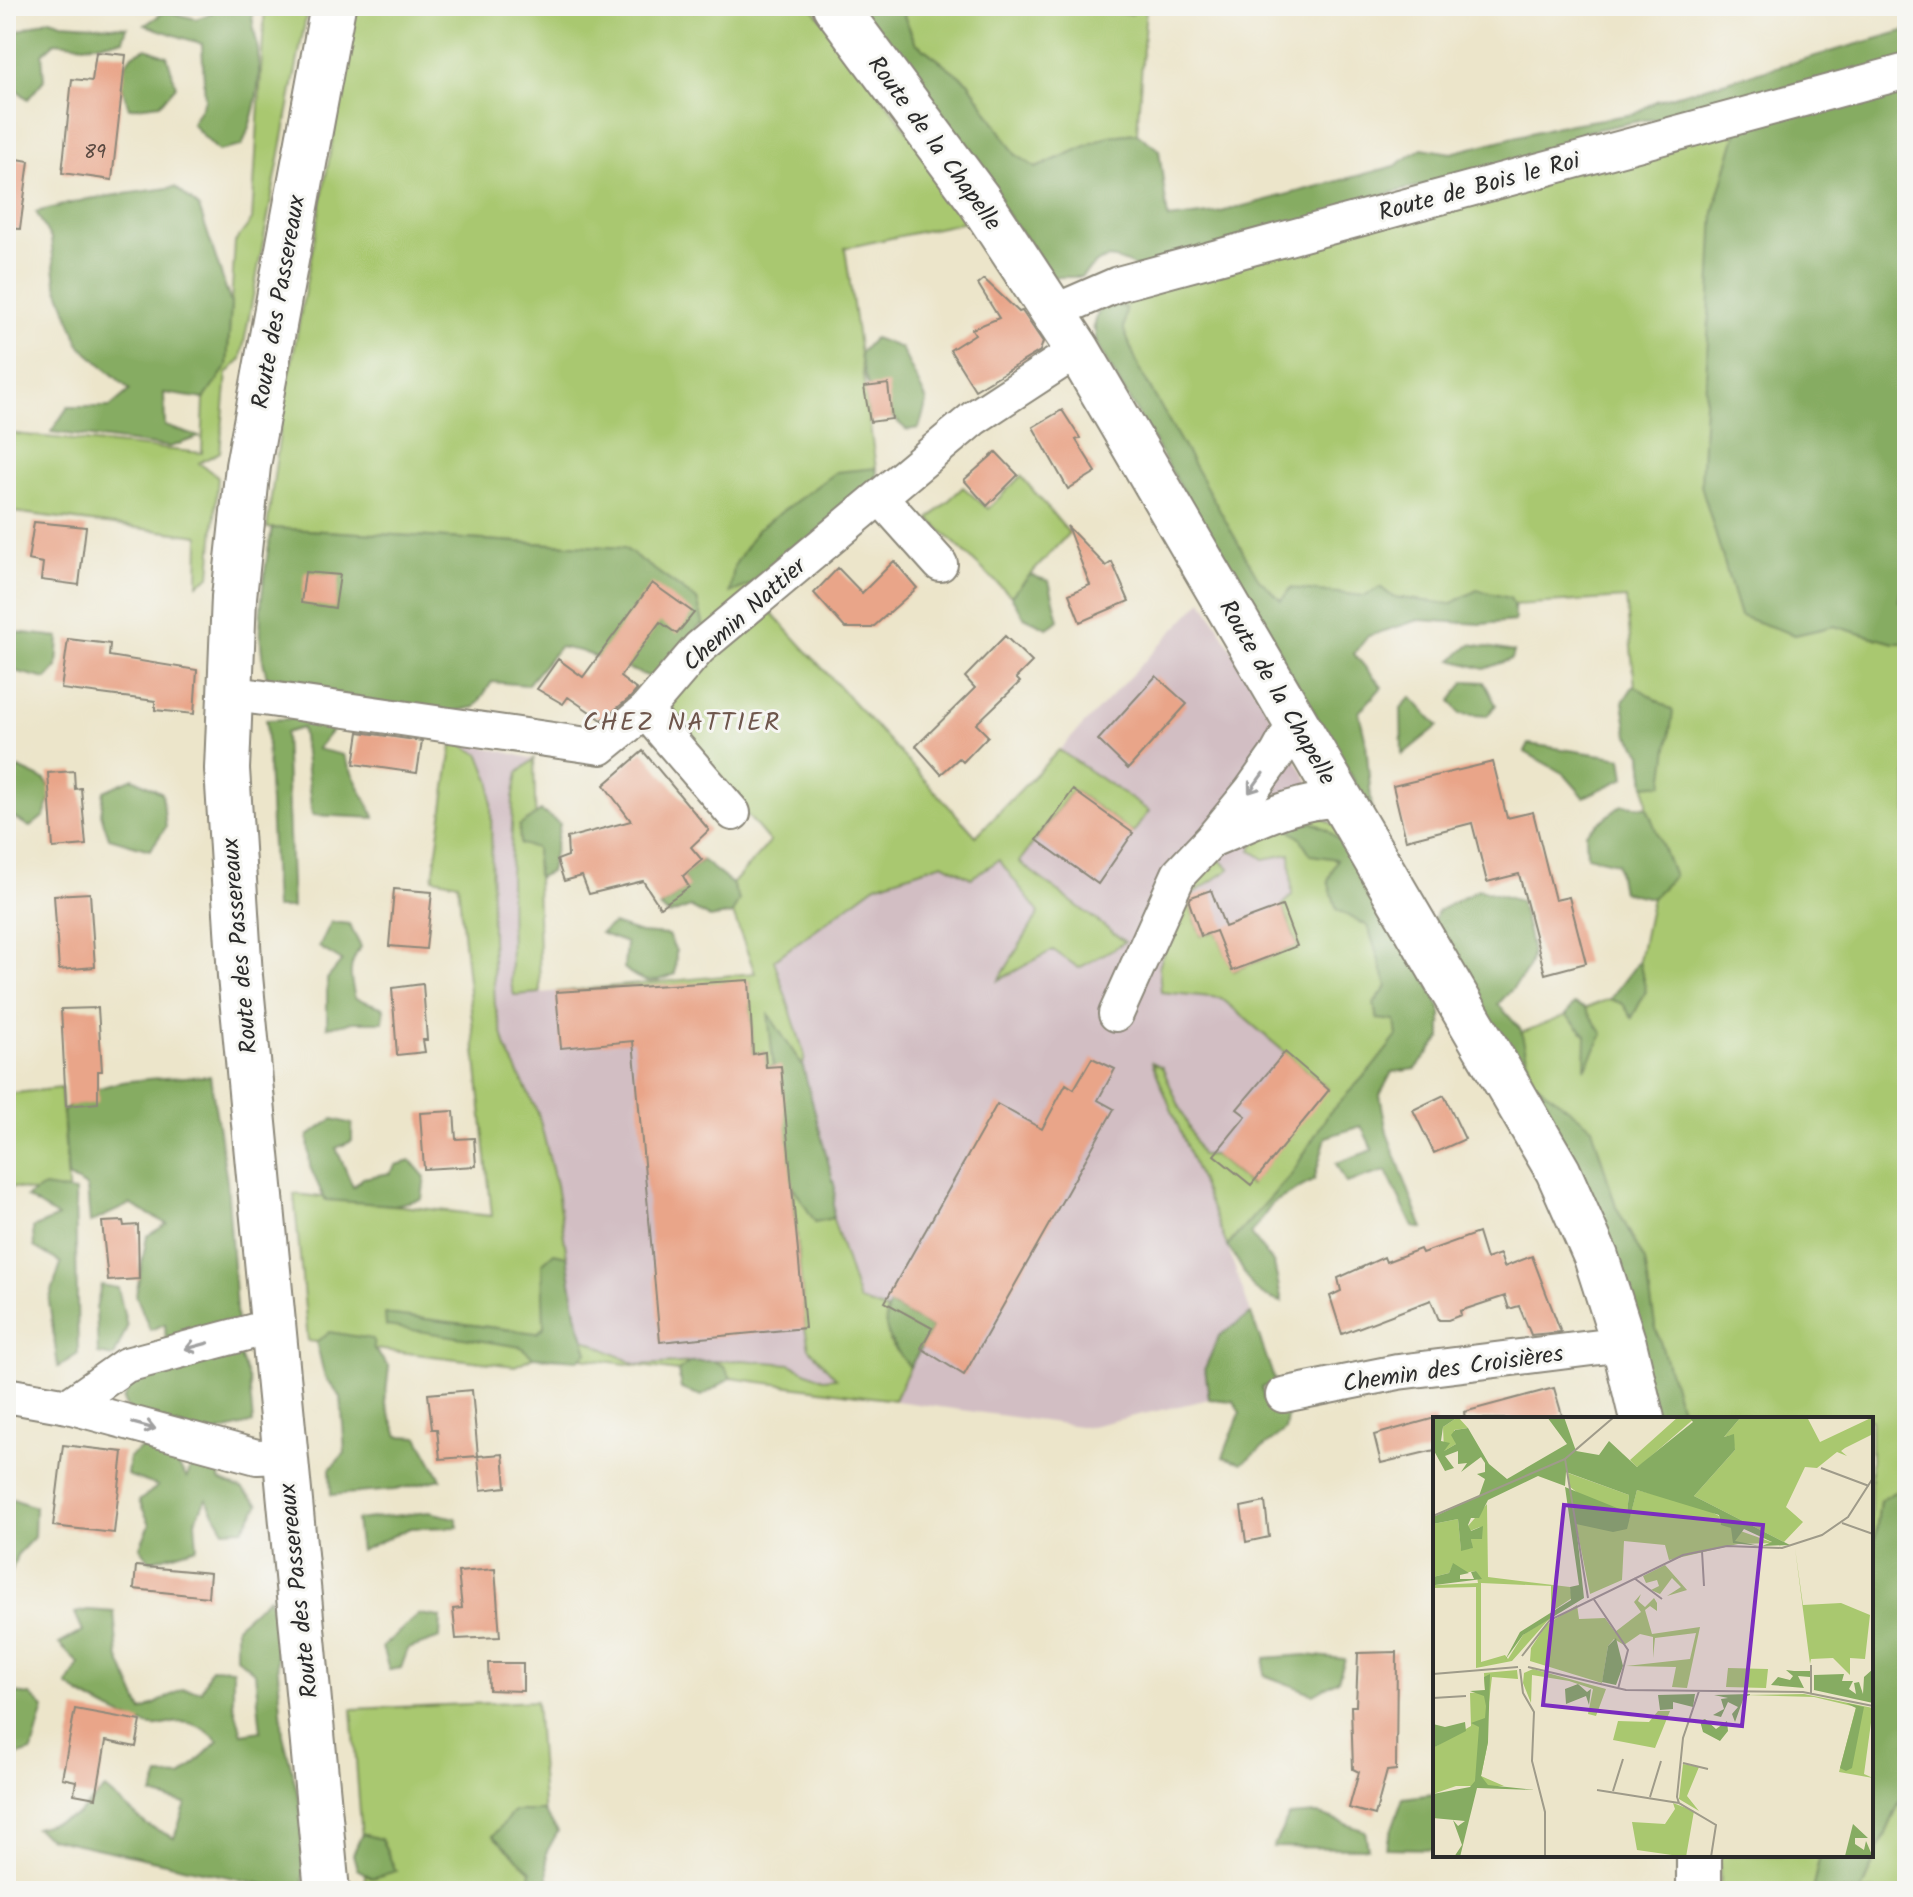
<svg xmlns="http://www.w3.org/2000/svg" width="1913" height="1897" font-family="Kalam,sans-serif">
<style>
.industrial{fill:#d2bec3}
.green{fill:#a9c86f;stroke:#6a7a4d;stroke-width:2}
.forest{fill:#86ac62;stroke:#586c46;stroke-width:2}
.building{fill:#e9a589}
.lines{fill:none;stroke-linecap:round;stroke-linejoin:round}
.minor-casing{stroke:#8c887a;stroke-width:38}
.major-casing{stroke:#8c887a;stroke-width:48}
.minor{stroke:#fff;stroke-width:34}
.major{stroke:#fff;stroke-width:44}
.oneway{stroke:#a0a0a0}
.labels{text-anchor:middle;stroke-width:6;stroke-linejoin:round;paint-order:stroke}
.number-label{font-size:20px;fill:#5a4a42}
.street-label{font-size:24px;fill:#2b2b2b;stroke:#f6f6f2}
.neighbourhood-label{font-size:26px;letter-spacing:2px;fill:#6e564c;stroke:#f6f6f2}
.inset-road{fill:none;stroke:#9f9b8a;stroke-width:2}
.view{fill:#7b2cbf;fill-opacity:0.15;stroke:#7b2cbf;stroke-width:4}
.inset-edge{fill:none;stroke:#2b2b2b;stroke-width:4}
</style>
<rect width="100%" height="100%" fill="#f6f6f2"/>
<filter id="ink" filterUnits="userSpaceOnUse"><feTurbulence type="fractalNoise" baseFrequency=".0125" numOctaves="2"/><feDisplacementMap in="SourceGraphic" scale="16" xChannelSelector="R" yChannelSelector="G"/><feConvolveMatrix kernelMatrix="1 2 1 2 8 2 1 2 1" color-interpolation-filters="sRGB"/></filter>
<filter id="wash" filterUnits="userSpaceOnUse"><feTurbulence type="fractalNoise" baseFrequency=".006" numOctaves="4" result="noise"/><feDisplacementMap in="SourceGraphic" scale="32" xChannelSelector="R" yChannelSelector="G"/><feGaussianBlur stdDeviation="1.8" result="paint"/><feColorMatrix in="noise" values="0 0 0 0 0 0 0 0 0 0 0 0 0 0 0 0 0 1.4 0 .05"/><feComposite in="paint" operator="in"/></filter>
<g filter="url(#wash)">
<rect width="100%" height="100%" fill="#ece5ca"/>
<path class="industrial" d="M1203,600L1441,1009L1227,1246L1276,1384L1086,1427L559,1355L492,1217L458,883L433,878L453,739L534,759L540,993L755,973L964,820L977,836Z"/>
<path class="green" d="M265,6H308L241,359L227,374L220,452L199,463L218,477L210,576L198,584L199,536L6,511V433L202,453L204,399L227,366L235,242L252,220Z
M357,6H810L831,28L974,220L845,248L880,497L759,599L976,836L1059,750L1149,811L1133,833L1073,790L1019,862L1125,942L1079,968L1053,950L999,980L1039,913L999,860L971,878L943,863L876,885L774,960L805,1056L803,1066L769,1017L859,1301L886,1310L889,1341L910,1367L894,1400L559,1355L533,1357L515,1366L308,1341L294,1194L492,1216L458,883L433,878L453,739L480,755L491,783L492,939L495,1005L506,1048L538,1113L556,1185L576,1314L584,1339L637,1365L742,1360L790,1364L823,1379L836,1378L809,1348L805,1328L782,1066L766,1067L765,1052L753,1054L749,981L556,992L755,973L725,892L770,842L652,703L708,641L697,600L624,548L267,528L283,410Z
M900,6H1093L1097,12L1132,14L1133,6H1146L1137,133L1109,136L1036,168L1015,154L969,83L915,42Z
M1829,96L1795,635L1834,626L1894,643H1907V1484L1880,1501L1871,1571V1419H1660L1494,1043L1633,990L1655,883L1626,598L1255,621L1093,328L1107,300Z
M1021,476L1069,533L1011,596L929,519L963,487L988,509Z
M534,759L540,993L514,995L511,984L510,876L513,798L518,773Z
M1319,816L1334,825L1441,1009L1227,1246L1152,1062L1162,1067L1201,1155H1214L1250,1185L1328,1089L1221,998L1161,992L1159,967L1177,911L1201,872L1219,859L1230,869L1187,898L1201,936L1216,931L1233,971L1297,946L1282,906L1292,895L1290,854L1264,859L1251,850L1256,836Z
M61,1088L69,1201L6,1185V1094Z
M536,1701L549,1891H366L352,1709Z
M1907,1785V1891H1861Z
M1719,1855H1820L1812,1891H1720Z"/>
<path class="forest" d="M207,6H252C251,22 256,35 258,51C262,83 254,117 242,146L218,151L192,124L205,100L202,44L145,25L166,11L196,19L212,13Z
M850,6H900L915,42L969,83L1015,154L1036,168L1109,136L1137,133L1159,150L1168,219L1217,213L1395,166L1422,148L1451,153L1558,126L1634,114L1656,101L1907,30V562L1899,601L1907,602V643H1894L1834,626L1795,635L1740,616L1701,485L1714,211L1738,127L1666,119L1644,120L1584,132L1570,148L1384,195L1347,226L1136,267C1106,254 1105,254 1081,277H1054Z
M50,19L62,23L127,27L123,40L86,45L55,42L42,54L44,80L28,99L6,81V54L11,34Z
M146,48L167,56L176,86L160,104L129,108L118,74L132,55Z
M175,187L199,207L231,304L227,366L204,399L164,393L165,426L199,437L170,447L51,432L68,407H110L130,390L80,346L56,283L51,239L36,212L88,199Z
M1107,300L1126,308L1124,330L1140,370L1258,578L1281,600L1291,588L1365,596L1380,587L1393,597L1450,604L1477,590L1510,598L1514,605L1515,621L1481,624L1419,620L1368,636L1354,654L1382,687L1359,712L1366,742L1372,811L1097,345C1093,328 1094,313 1107,300Z
M874,338L901,348L927,401L919,428L907,430C876,404 866,393 860,353Z
M876,468L880,490L757,582L730,593L734,566L757,530L836,472Z
M272,528L624,548L697,600L703,623L653,678L580,651L559,647L527,685L492,682L475,707L446,713L271,687C251,644 264,574 272,528Z
M1030,575L1049,581L1059,620L1047,628L1024,617L1011,596Z
M6,631L59,637L57,667L46,679L6,669Z
M1471,644L1514,652L1512,659L1484,669L1452,660Z
M1465,681L1484,682L1496,705L1487,716L1460,714L1451,701Z
M1634,685L1673,711L1663,784L1645,786L1642,754L1628,734L1623,702Z
M1411,697L1438,726L1402,755L1401,708Z
M333,717L335,727L317,749L343,755L375,818L312,815L302,728L285,733L292,908H275L266,720Z
M1529,744L1622,758L1625,778L1584,797L1564,774L1525,752Z
M19,768L45,780L53,792L44,816L30,827L6,813V777Z
M133,778L162,793L166,827L150,850L109,838L101,814L104,791Z
M1622,805L1647,807L1674,876L1652,898L1622,892L1617,863L1587,856L1586,833Z
M541,811L560,824L550,872L537,878L536,848L520,844L519,826Z
M1312,822L1328,830L1373,872L1441,1009V1038L1416,1069L1392,1072L1380,1095L1387,1133L1423,1229L1413,1227L1386,1171L1346,1183L1336,1163L1373,1150L1361,1126L1326,1137L1314,1180L1273,1203L1251,1234L1274,1264L1282,1302C1243,1293 1250,1273 1227,1246L1291,1175L1328,1114L1371,1069L1397,1036L1395,1021L1377,1019L1374,1003L1387,987L1368,926L1337,910L1328,881L1337,859L1311,855L1300,838L1288,829Z
M702,860L732,884L739,900L732,914L710,918L690,907L669,915L660,907L688,887L683,876Z
M1478,889L1520,901C1534,960 1543,958 1498,1004L1521,1030L1532,1080L1592,1127L1616,1207L1645,1261L1655,1325L1684,1419H1654L1429,929L1438,911Z
M331,922L349,924L361,947C347,964 350,979 355,998L384,1008L383,1022H353L327,1027V979L342,961L319,947Z
M613,924L640,933L668,935L676,951L675,974C654,984 641,984 624,968L626,943L600,933Z
M1639,961L1646,991L1632,1018L1623,1004L1610,999Z
M1574,1004L1585,1008L1603,1034L1585,1069L1586,1035L1566,1015Z
M768,1013L803,1067L835,1188L833,1218L815,1222L778,1162L779,1119Z
M210,1076L227,1181L239,1353L249,1381L253,1423L212,1434L130,1415L123,1400L138,1370L166,1344L165,1324L150,1330L136,1295L147,1236L167,1224L130,1204L90,1223L87,1187L68,1177L63,1112C91,1074 167,1079 210,1076Z
M333,1119L352,1124V1141L336,1148L353,1187L363,1178L390,1173L396,1165L411,1161L425,1177L422,1199L394,1205L325,1200L310,1167L308,1136Z
M44,1187L75,1192L78,1354L58,1367L49,1301L61,1263L34,1247L33,1228L58,1217L26,1197Z
M554,1253L567,1256L576,1314L588,1352L578,1360L533,1357L521,1347L386,1326L385,1314L537,1333L544,1327L542,1264Z
M101,1285L118,1288L127,1327L114,1357L98,1354L96,1309Z
M890,1305L932,1328L910,1367C896,1351 877,1327 890,1305Z
M1251,1314L1276,1384L1262,1387L1264,1399L1288,1407L1285,1431L1242,1463L1223,1457L1240,1413L1234,1401L1209,1399L1205,1368L1219,1336Z
M329,1332L373,1339L374,1349L389,1367L385,1402L398,1436L418,1437L441,1479L395,1490L331,1495L330,1469L345,1453L341,1397L325,1378L316,1342Z
M713,1361L724,1366L731,1378L702,1396L681,1389L678,1371L690,1362Z
M146,1445L170,1454L187,1478L196,1449L222,1457L219,1480L242,1489L259,1504L243,1529L224,1530L206,1499L195,1521L197,1547L150,1561L140,1547L150,1524L139,1501L158,1486L127,1475L129,1457Z
M1907,1484V1785L1861,1891H1812L1820,1855H1871V1571L1880,1501Z
M10,1498L35,1507L34,1537L17,1555L6,1588V1502Z
M429,1512L456,1518L458,1527L410,1528L360,1551L356,1520Z
M269,1597L274,1621L283,1735L300,1803L304,1891H281L280,1888L50,1838L35,1828L76,1816L105,1789L147,1825L174,1838L186,1804L152,1795L159,1776L181,1777L218,1741C205,1727 191,1720 172,1723C167,1724 159,1727 153,1726C132,1724 84,1698 67,1685L79,1664L59,1644L83,1631L75,1613L88,1610L114,1612L118,1656L142,1711L183,1689L201,1691L211,1668L233,1669V1702L242,1734L261,1731L255,1673L236,1657V1626Z
M419,1614L441,1617L440,1638L408,1649L401,1668L389,1670L382,1647Z
M1306,1655L1345,1659L1338,1680L1314,1694L1264,1675L1265,1658Z
M6,1692L30,1695L44,1708L32,1751L6,1759Z
M1435,1794V1849L1385,1848L1403,1798Z
M514,1811H543L558,1831L546,1853L549,1891H528L531,1871L493,1836Z
M1318,1814L1365,1831L1368,1848L1273,1847L1289,1816Z
M362,1834L381,1839L396,1871L373,1878L357,1869L353,1854Z"/>
<g id="blocks">
<path class="building" d="M96,52L126,55L112,180L62,173L72,79L92,81Z
M6,157L29,161L20,229L6,228Z
M984,279L1019,312L1022,311L1043,342L1040,351L975,390L950,350L975,334L972,329L999,318L978,284Z
M888,384L892,419L870,422L864,387Z
M1062,410L1080,438L1076,440L1096,472L1068,489L1033,427Z
M996,452L1018,475L987,506L964,480Z
M34,522L86,527L79,585L41,580L43,563L28,560Z
M1067,526L1106,566L1112,562L1129,601L1080,622L1069,594L1090,585Z
M894,561L917,588L872,628H845L814,593L838,568L862,593Z
M305,572L340,575L335,608L301,603Z
M652,583L694,613L677,634L660,622L620,677L637,690L631,697L602,720L568,697L563,704L537,689L558,659L583,677Z
M1005,636L1032,662L1016,678L1020,682L976,724L988,736L963,762L959,758L941,774L916,746L975,688L965,677Z
M68,639L110,644L109,656L197,670L194,714L155,710V701L61,689Z
M1156,676L1187,704L1128,769L1098,740Z
M359,732L422,741L417,773L354,764Z
M643,751L709,830L691,847L702,860L683,876L689,887L660,907L643,881L589,894L582,876L564,881L557,860L568,856L567,838L631,821L604,785Z
M1493,762L1507,818L1533,812L1555,900L1569,897L1586,963L1545,974L1519,874L1487,882L1472,823L1406,840L1393,786Z
M74,771L75,789L81,788L86,845L53,848L48,773Z
M1073,790L1133,833L1098,884L1037,840Z
M394,889L432,892L426,949L389,946Z
M1211,890L1225,927L1282,906L1297,946L1232,971L1216,931L1201,936L1189,902L1191,897Z
M90,893L95,967L59,970L54,895Z
M749,980L753,1054L765,1052L766,1067L781,1066L805,1328L660,1342L633,1041L561,1048L556,992Z
M423,984L427,1040H423L425,1052L397,1055L392,988Z
M98,1008L102,1071H98V1103L66,1106L61,1009Z
M1285,1052L1329,1090L1251,1185L1214,1155L1246,1116L1237,1109Z
M1092,1058L1115,1069L1098,1100L1114,1109L964,1375L921,1348L932,1328L885,1302L997,1104L1042,1129L1066,1084L1074,1089Z
M1444,1095L1465,1139L1434,1153L1413,1110Z
M454,1111L456,1139L474,1138L476,1166L424,1169L420,1113Z
M123,1221L124,1226L138,1225L139,1279L108,1281L102,1222Z
M1478,1233L1486,1259L1500,1254L1504,1267L1532,1256L1561,1332L1531,1335L1519,1306L1509,1309L1505,1296L1460,1311L1461,1315L1448,1320H1439L1431,1300L1342,1334L1330,1296L1341,1291L1338,1278L1384,1257L1386,1262L1420,1249L1422,1253Z
M1554,1388L1562,1415L1546,1419H1465L1464,1412Z
M472,1390L478,1456L440,1459L437,1429H432L428,1394Z
M1435,1418V1450L1381,1463L1374,1435Z
M63,1445L123,1452L114,1533L53,1526Z
M503,1454L506,1487L481,1490L478,1456Z
M1265,1502L1269,1537L1246,1542L1241,1507Z
M136,1566L210,1573L208,1597L134,1589Z
M495,1569L500,1637L456,1639L453,1609L462,1608L458,1572Z
M1397,1652L1396,1770L1387,1771L1375,1815L1349,1808L1359,1772L1353,1769L1351,1706H1356L1358,1653Z
M488,1663H523V1691L489,1690Z
M75,1709L141,1721L136,1747L106,1741L96,1798L74,1794L76,1781L62,1778Z"/>
</g>
</g>
<g filter="url(#ink)">
<use href="#blocks" fill-opacity="0" stroke="#8c887a" stroke-width="2"/>
<g class="lines">
<g class="minor-casing">
<path id="minor" d="M1054,312L1118,284L1907,71
M880,497L940,564
M229,693L601,747L645,711L699,648L974,418L1078,350
M645,711L733,813
M1211,840C1249,825 1302,796 1342,801
M1116,1014L1179,874L1211,840L1251,791L1278,753L1295,722
M6,1395L68,1406L257,1457L285,1456
M1283,1395L1398,1372L1624,1344
M68,1406L126,1365L273,1326"/>
</g>
<g class="major-casing">
<path id="major" d="M835,6L979,200L1078,350L1558,1171L1596,1257L1624,1344L1642,1419
M327,1891L240,976L227,769L234,597L248,466L333,6
M1699,1891V1855"/>
</g>
<use href="#minor" class="minor"/>
<use href="#major" class="major"/>
</g>
<defs><path id="oneway-shaft" d="M-6 0H5M1.5-3L5.5 0L1.5 3" fill="none" stroke-width="1.6" stroke-linecap="round" stroke-linejoin="round" transform="scale(2)"/></defs>
<g class="oneway">
<use href="#oneway-shaft" transform="translate(1256 783) rotate(126)"/>
<use href="#oneway-shaft" transform="translate(197 1346) rotate(165)"/>
<use href="#oneway-shaft" transform="translate(144 1426) rotate(15)"/>
</g>
</g>
<g class="labels">
<g class="number-label">
<text x="95" y="158">89</text>
</g>
<g class="street-label">
<text transform="translate(935 143) rotate(54)" y="8">Route de la Chapelle</text>
<text transform="translate(1479 186) rotate(-15)" y="8">Route de Bois le Roi</text>
<text transform="translate(278 302) rotate(-80)" y="8">Route des Passereaux</text>
<text transform="translate(744 614) rotate(-42)" y="8">Chemin Nattier</text>
<text transform="translate(1278 692) rotate(60)" y="8">Route de la Chapelle</text>
<text transform="translate(239 946) rotate(-95)" y="8">Route des Passereaux</text>
<text transform="translate(1453 1368) rotate(-8)" y="8">Chemin des Croisières</text>
<text transform="translate(298 1591) rotate(-96)" y="8">Route des Passereaux</text>
</g>
<g class="neighbourhood-label">
<text x="682" y="730">CHEZ NATTIER</text>
</g>
</g>
<g transform="translate(1433 1417)">
<rect width="440" height="440" fill="#ece5ca"/>
<path d="M25,0L35,11L21,13L23,27L11,34L10,10ZM245,0H263L210,46L204,50L197,43ZM308,0H374L387,25L440,0V17L412,31L408,34L414,39L404,35L384,51L372,50L353,90L370,105L351,125L261,79L302,33L299,18L291,20ZM135,56L196,78L194,96L150,80L137,70ZM204,73L269,90L286,99L288,107L341,126L305,127L236,143L232,128L191,124L189,163L157,177L143,107L196,103ZM54,87L55,160L137,170L139,181L118,195V169L48,166V245L72,238L75,242L90,218L117,201L79,244L43,251V170L0,171V164L3,168L45,166L43,154L30,156L20,147L16,156L0,160V107L25,102L28,133L39,131L38,122L47,110L37,114L35,109ZM362,131L370,188L408,186L437,198L432,242L417,241V258L400,241L378,242L377,247ZM232,148L254,173L234,179L248,170L239,161L227,177L218,173L226,169L224,163L213,166L210,159ZM208,177L205,184L212,190L221,181L224,186V194L217,189L212,193L219,217L267,210L254,271L239,270L243,250L193,249L257,242L263,216L222,221L220,241V220L207,217L191,228L181,222L175,229L169,266L97,244L98,231L113,208L144,188L146,202L172,201L182,215L208,195L201,185ZM295,251L335,252L333,271L293,270ZM100,252L173,272L163,299L155,297L160,272L136,264L99,258L98,286L90,266L91,256ZM84,253L85,262L59,260L53,310L55,325L48,359L71,369H23L0,377V331L38,309L37,276L52,275L51,256ZM371,277L440,291L431,357L440,361L406,355L423,290L381,280L312,278ZM225,294H237L222,331L180,323L185,304L216,305ZM250,347L266,350L254,379L266,394L246,382ZM240,386L261,394L253,440L204,433L199,405L232,407L242,392Z" fill="#a9c86f"/>
<path d="M0,0H25L10,10L8,24L17,26L11,34L23,27L18,18L22,13L35,11L56,47L74,62L134,27L114,0H131L143,34L166,38L176,24L204,50L260,5L256,0H308L291,20L301,17L302,33L261,79L357,128L329,129L339,125L311,112L302,124L327,129L300,126L298,111L288,108L286,98L204,73L194,112L180,115L143,107L151,181L90,218L72,243L87,215L138,183L137,170L146,168L132,70L194,95L196,78L133,55L132,69L105,59L55,83L46,101H38L35,108L38,114L50,109L49,122H38L40,131L28,134L25,102L0,107V100L46,79L52,62L44,57L52,55V46L48,40L28,55L34,46L25,47V34L12,39L21,51L12,54L0,32ZM20,146L36,156L27,158V162H41L38,155L43,154L49,162L2,168L0,160L16,156ZM183,221L190,249L183,268L169,265L175,229ZM440,252V286L381,273V258L411,257L409,264H420L416,272L423,277L421,266L426,265L430,277L431,260ZM353,253L361,254H378L377,260L365,259L371,271L338,268L345,260L357,263L360,259ZM57,257L55,325L48,359L55,368L102,373L44,371L27,440H21L29,428L20,403L25,409L32,404L0,401V377L37,370L42,364L46,310L38,306L52,301L53,289L51,279L37,274L52,273L51,260ZM145,267L154,275L158,272L156,288L153,279L133,287L132,272ZM262,277L260,290L240,285V292L227,293L225,278ZM281,278L317,277V278L311,280L302,305L299,297L305,290L295,285L288,300L280,298L291,292L288,282L295,281ZM413,286L431,290L419,351L413,354L407,351L423,291ZM272,302L283,312L294,304L295,314L287,324L270,315L267,304ZM32,305L33,314L0,331V307L12,310ZM420,407L435,421H422V427L431,433L433,424L439,438L412,439Z" fill="#86ac62"/>
<path class="inset-road" d="M388,51L436,69M0,99L132,42M409,106L440,117M269,134L271,169M201,161L229,182M155,181L132,42L181,0M160,181L195,233L185,272M89,239L117,203L250,138L294,129L349,131L389,118L415,100L440,61M378,248V276M95,250L193,273L370,275L440,289M87,252L90,276L101,295L99,344L112,395V440M0,257L85,250M266,274L250,321L244,380L246,386L283,408L278,440M0,281L33,279M250,346L275,352M164,373L246,386M180,374L190,342M217,380L228,344"/>
<path class="view" d="M131,88L330,108L309,309L110,288Z"/>
<rect width="440" height="440" class="inset-edge"/>
</g>
<rect width="1913" height="1897" fill="none" stroke="#f6f6f2" stroke-width="32"/>
</svg>
